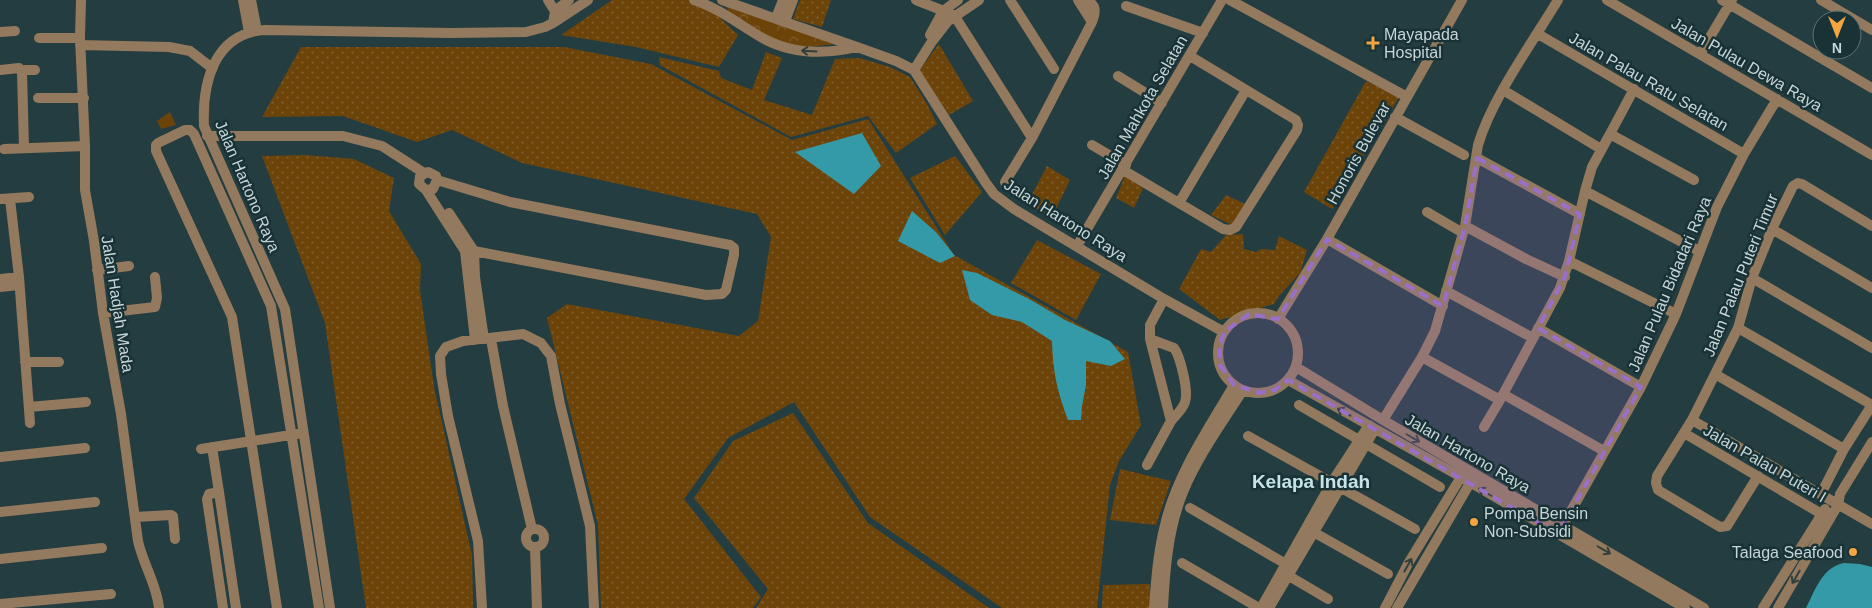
<svg xmlns="http://www.w3.org/2000/svg" width="1872" height="608" font-family="Helvetica,sans-serif">
<style>
.grass{fill:url(#grass-dots)}
.park{fill:url(#park-crowns)}
.pitch{fill:#6c440a}
.water{fill:#359aa8}
.lines{fill:none;stroke-linecap:round;stroke-linejoin:round}
.minor{stroke:#93795d;stroke-width:10}
.oneway{stroke:#31403e}
.marked{fill:#9970c9;fill-opacity:0.2;stroke:#9970c9;stroke-width:4;stroke-dasharray:10 6;stroke-linejoin:round}
.poi-dot{fill:#f2a541;stroke:#193236;stroke-width:2}
.labels{text-anchor:middle;stroke-width:5;stroke-linejoin:round;paint-order:stroke}
.poi-label{font-size:16px;fill:#c6d5d7;stroke:#193236;text-anchor:start}
.street-label{font-size:16px;fill:#c6d5d7;stroke:#193236}
.quarter-label{font-size:19px;font-weight:bold;fill:#c6e4e8;stroke:#193236}
</style>
<defs>
<pattern id="grass-dots" width="8" height="8" patternUnits="userSpaceOnUse" patternTransform="scale(1.25)"><rect width="8" height="8" fill="#6c440a"/><path d="M2 2h.1M6 6h.1" fill="none" stroke="#805e2d" stroke-width="1.8" stroke-linecap="round"/></pattern>
<pattern id="park-crowns" width="20" height="18" patternUnits="userSpaceOnUse" patternTransform="scale(1.25)"><rect width="20" height="18" fill="#6c440a"/><path d="M2 6a3 3 0 1 1 6 0M12 15a3 3 0 1 1 6 0" fill="none" stroke="#805e2d"/></pattern>
</defs>
<rect width="100%" height="100%" fill="#243d40"/>
<path class="grass" d="M612,0H690L704,3L738,35L719,67L636,47L561,35Z
M800,0H831L822,27L793,19Z
M939,44L973,101L949,115L919,71Z
M301,47H564L651,64L792,140L868,119L954,255L1128,352L1141,425L1119,461L1110,485L1097,608H1002L870,517L794,402L728,438L684,499L761,597L753,608H601L598,525L547,318L567,304L739,336L758,321L771,237L757,214L522,163L452,130L417,142L343,116L262,117Z
M766,52L782,58L764,100L812,115L835,59L859,58L890,67L910,77L927,104L937,124L896,153L868,116L791,137L660,65L659,57L719,71L721,78L752,90Z
M1366,81L1399,97L1332,209L1304,192Z
M306,155L354,159L394,178L389,211L421,264L420,290L434,387L472,555L473,608H366L325,323L262,156Z
M955,156L982,192L945,235L910,178Z
M1047,166L1070,180L1052,217L1027,204Z
M1125,176L1143,188L1134,208L1116,198Z
M1226,195L1245,204L1232,225L1211,215Z
M1243,234L1244,249L1256,252L1261,249L1275,250L1279,236L1307,250L1300,273L1279,296L1274,304L1220,320L1179,289L1201,249L1211,252L1226,235Z
M1037,240L1101,274L1076,320L1011,283Z
M793,413L868,523L989,608H756L768,589L694,498L733,441Z
M1120,469L1171,481L1156,525L1110,520Z
M1150,584V608H1102L1103,585Z"/>
<path class="park" d="M726,6L836,44L799,48L766,39L734,22Z"/>
<path class="pitch" d="M170,112L176,125L161,129L157,121Z"/>
<path class="water" d="M862,133L881,166L854,194L795,152Z
M912,211L936,232L955,256L940,263L898,241Z
M962,270L977,273L1031,300L1065,320L1110,341L1125,359L1111,366L1086,361V385L1082,406L1081,420H1068C1057,390 1053,373 1052,341L1022,322L992,315L970,300Z
M1844,563L1860,564L1872,567V608H1806C1815,591 1822,567 1844,563Z"/>
<g class="lines">
<path class="minor" d="M81,0L80,38L85,146V190L94,241L103,313L121,414L138,541C143,564 157,585 159,608
M243,0L249,32
M251,0L257,31
M548,0L558,16
M694,0C718,8 737,23 759,36C789,54 823,55 857,47
M722,0L857,47L896,61L914,70L986,183L994,194L1014,209L1164,299L1224,332
M916,0L954,15L1032,138
M1010,0L1054,69
M1078,0L1092,22
M1230,0L1407,97
M1607,0L1872,155
M1722,0L1872,88
M1821,0L1872,30
M1126,6L1203,33
M776,18L783,0
M785,21L793,0
M553,23L555,11L569,0
M0,32L15,31
M1538,34L1744,154
M930,35L943,11L958,0
M39,38H80
M80,45L169,47L190,51L212,68
M1700,54L1732,0
M0,70L19,68
M914,70L931,43L948,21L979,0
M1118,76L1162,103
M1634,89L1610,134L1694,180
M1503,90L1601,149
M38,98H84
M1395,117L1464,155
M207,136H343L382,146L424,173
M1092,145L1126,165
M24,148L22,72L25,70H35
M4,149L85,146
M1477,158L1580,214
M1123,170L1223,229L1230,230L1236,227L1297,130L1298,125L1296,120L1190,56
M437,180L510,202L730,245L734,248V255L726,290L722,294L706,295L474,251H465
M1005,182L1032,138L1092,22C1096,12 1097,4 1085,0
M426,190L433,189L437,180L436,176L428,172L420,176L419,184L426,190L465,251L475,340
M1585,191L1699,251
M0,199L29,197
M10,199L19,277L30,423
M1179,203L1246,90
M1427,212L1463,233
M449,213L474,251L475,277L484,339
M1465,226L1526,259L1565,277
M1772,229L1872,288
M1327,239L1443,306
M1077,246L1222,0
M1569,261L1676,314
M97,270L129,266
M1752,278L1872,348
M0,279L19,277
M0,287L19,285
M1446,291L1533,338
M103,313L155,307L157,298L155,277
M1218 353a40 40 0 1 1 80 0a40 40 0 1 1-80 0Z
M1278,319L1327,239L1462,0
M1538,328L1641,387
M1738,328L1872,405
M491,339L503,406L532,529
M1150,339L1174,348C1180,356 1189,391 1185,402C1183,409 1176,415 1171,421
M1422,357L1500,400
M25,362H59
M1296,367L1383,420L1704,608
M1715,374L1844,449
M1288,380L1461,477L1685,608
M1503,394L1604,451
M1299,405L1440,487
M29,407L86,402
M1383,420L1422,357L1435,331L1465,226L1478,145C1492,98 1532,43 1558,0
M1692,420L1872,524
M1484,427L1500,400L1560,288L1569,261L1585,191L1592,167L1610,134
M1684,433L1830,519
M1248,436L1415,529
M212,447L219,492L209,494L207,499L223,608
M201,449L297,434
M0,457L85,448
M1147,465L1171,421L1150,339V325L1164,299
M1758,476L1727,526L1720,527L1658,490L1656,483L1657,476L1692,420L1738,328L1752,278L1772,229L1793,186L1798,183L1802,184L1872,226
M219,492L236,608
M1821,494L1844,449L1872,405
M1190,508L1291,567
M0,512L95,502
M135,517L171,515L173,516L175,539
M526 538a9 9 0 1 1 18 0a9 9 0 1 1-18 0Z
M1308,529L1388,574
M1558,534L1641,387L1676,314L1717,207L1744,154L1777,99
M535,548L537,608
M0,559L102,548
M1182,563L1259,608
M1289,576L1328,599
M0,604L111,594
M277,608L232,317L156,151V145L158,143L185,130H190L194,134L271,306L319,608
M330,608L285,309L204,126C202,83 214,33 265,30L451,33L526,32L545,27L553,23L588,0
M482,608L478,541L448,416L441,374L440,356L446,347L463,341L523,334L541,343L551,356L560,404L590,526L594,608
M1154,608C1156,580 1158,552 1165,525C1177,474 1208,430 1234,385
M1163,608C1165,569 1168,529 1183,492C1198,456 1222,423 1243,390
M1261,608L1332,482L1369,425
M1269,608L1375,429
M1385,608L1409,562L1461,477
M1397,608L1470,483
M1763,608L1825,509
M1778,608L1832,515L1838,505L1840,494L1872,442"/>
</g>
<defs><path id="oneway-shaft" d="M-6 0H5M1.5-3L5.5 0L1.5 3" fill="none" stroke-width="1.6" stroke-linecap="round" stroke-linejoin="round" transform="scale(1.25)"/></defs>
<g class="oneway">
<use href="#oneway-shaft" transform="translate(809 51) rotate(-177)"/>
<use href="#oneway-shaft" transform="translate(1344 412) rotate(-151)"/>
<use href="#oneway-shaft" transform="translate(1413 438) rotate(30)"/>
<use href="#oneway-shaft" transform="translate(1485 492) rotate(-150)"/>
<use href="#oneway-shaft" transform="translate(1604 550) rotate(30)"/>
<use href="#oneway-shaft" transform="translate(1408 565) rotate(-61)"/>
<use href="#oneway-shaft" transform="translate(1796 577) rotate(120)"/>
</g>
<path class="marked" d="M1477,158L1580,214L1565,277L1538,328L1641,387L1558,534L1288,380L1275,390L1259,393L1234,385L1220,365L1219,348L1224,332L1249,314L1278,319L1327,239L1443,306L1465,226Z"/>
<g class="poi-dot">
<path d="M1370.5 35.5h5v5h5v5h-5v5h-5v-5h-5v-5h5z"/>
<circle cx="1474" cy="522" r="5"/>
<circle cx="1853" cy="552" r="5"/>
</g>
<g class="labels">
<g class="poi-label">
<text x="1384" y="40">Mayapada<tspan x="1384" dy="18">Hospital</tspan></text>
<text x="1484" y="519">Pompa Bensin<tspan x="1484" dy="18">Non-Subsidi</tspan></text>
<text x="1843" y="558" text-anchor="end">Talaga Seafood</text>
</g>
<g class="street-label">
<text transform="translate(1747 64) rotate(30)" y="6">Jalan Pulau Dewa Raya</text>
<text transform="translate(1649 81) rotate(30)" y="6">Jalan Palau Ratu Selatan</text>
<text transform="translate(1142 107) rotate(-60)" y="6">Jalan Mahkota Selatan</text>
<text transform="translate(1358 153) rotate(-61)" y="6">Honoris Bulevar</text>
<text transform="translate(248 186) rotate(67)" y="6">Jalan Hartono Raya</text>
<text transform="translate(1066 220) rotate(32)" y="6">Jalan Hartono Raya</text>
<text transform="translate(1740 275) rotate(-68)" y="6">Jalan Palau Puteri Timur</text>
<text transform="translate(1669 284) rotate(-67)" y="6">Jalan Pulau Bidadari Raya</text>
<text transform="translate(118 304) rotate(81)" y="6">Jalan Hadjah Mada</text>
<text transform="translate(1468 453) rotate(30)" y="6">Jalan Hartono Raya</text>
<text transform="translate(1765 463) rotate(30)" y="6">Jalan Palau Puteri I</text>
</g>
<g class="quarter-label">
<text x="1311" y="488">Kelapa Indah</text>
</g>
</g>
<g transform="translate(1837 35) rotate(180)"><circle r="24" fill="#193236" stroke="#5e7376"/>
<path d="M0-4L9 19L0 12L-9 19Z" fill="#f2a541"/>
<text y="-8" font-size="14" font-weight="bold" text-anchor="middle" fill="#c6d5d7">N</text>
</g>
</svg>
